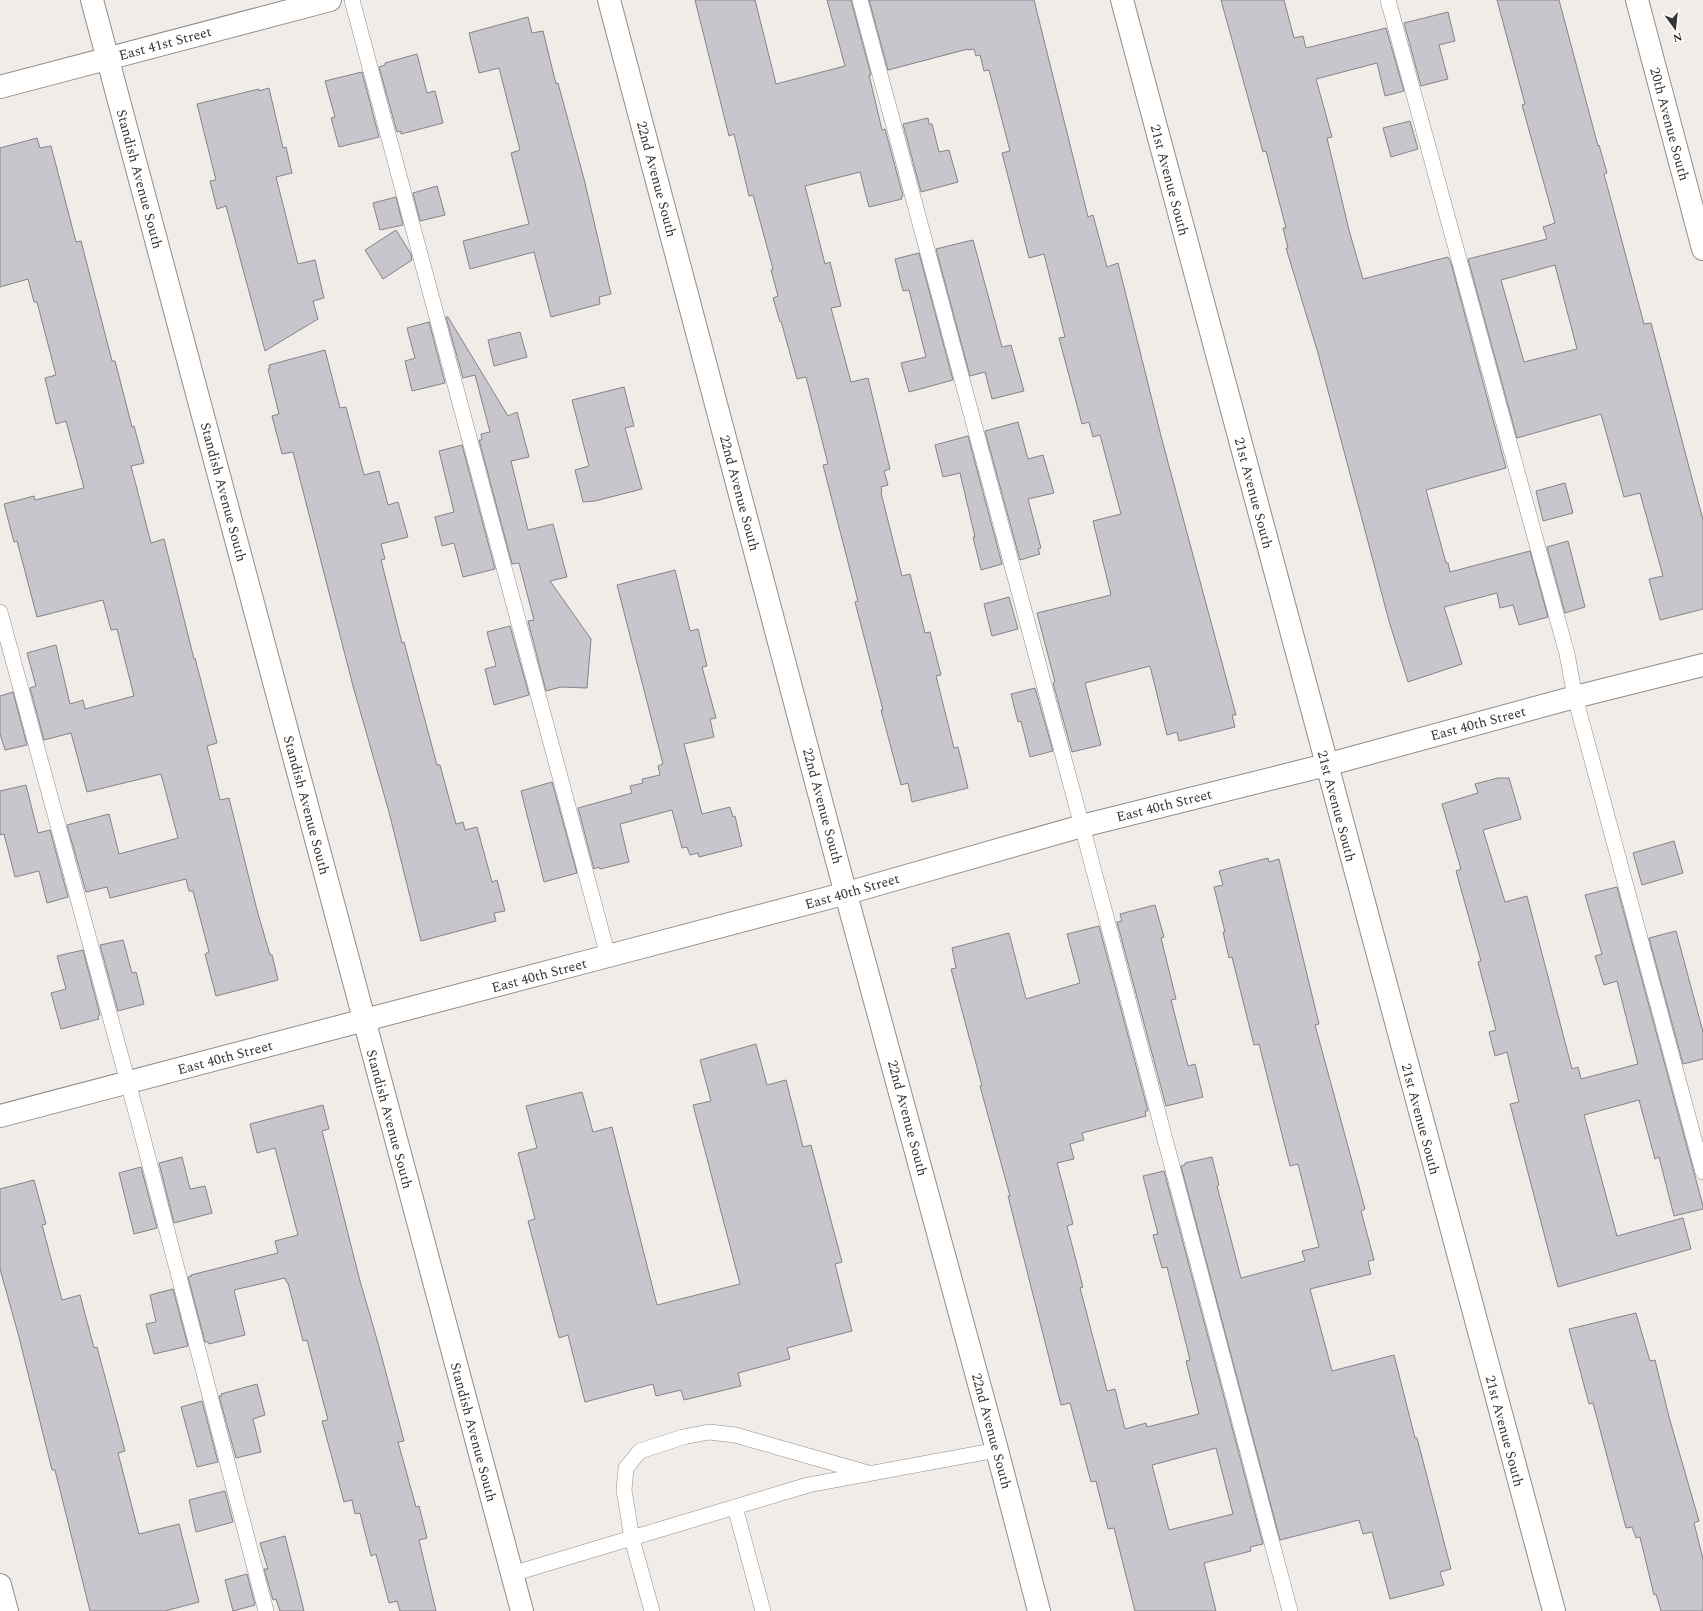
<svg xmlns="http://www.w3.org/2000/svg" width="1703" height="1611" font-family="Spectral,serif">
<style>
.building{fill:#c7c6cc;stroke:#848388;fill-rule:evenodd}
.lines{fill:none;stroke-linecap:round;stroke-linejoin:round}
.service-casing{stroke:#918c88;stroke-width:16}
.minor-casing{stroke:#918c88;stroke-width:24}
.service{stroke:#fff;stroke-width:15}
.minor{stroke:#fff;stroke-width:22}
.labels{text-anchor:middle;stroke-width:3.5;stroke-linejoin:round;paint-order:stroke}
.street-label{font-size:14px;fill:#353332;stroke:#fff}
</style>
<rect width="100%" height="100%" fill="#f2ece8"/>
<path class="building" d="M695,0H755L776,84L845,66L827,0H851L871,75H869L882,130L885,129L903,196L901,197L902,199L869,207L860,172L805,186L825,264L830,262L841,306L831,308L851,382L868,378L890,469L884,471L888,485L881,487L882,492L881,493L902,576L910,574L925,633L930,632L941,675L936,676L954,748L958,747L968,788L912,802L908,783L901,785L881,710H883L855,602L858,601L823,465L828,464L806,377L797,379L781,321L780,322L773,298L778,296L771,270L773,269L753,195L749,196L734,134L729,136Z
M869,0H1034L1088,217L1093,215L1107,267L1118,263L1162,440L1236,715H1232L1235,727L1179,741L1177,732L1167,735L1150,666L1085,683L1101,745L1072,752L1053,683L1055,682L1037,613L1111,595L1093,521L1121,514L1100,435L1093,437L1089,422L1082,424L1059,338L1065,337L1044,254L1029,258L1002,153L1010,151L989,70L984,71L980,55L976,56L974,49L968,50V49L888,70Z
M1221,0H1284L1294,38L1303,36L1306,48L1386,28L1404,91L1385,96L1377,63L1316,79L1332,137L1327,138L1349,230L1363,279L1448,257L1451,263L1506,468L1426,490L1446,563H1448L1450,572L1530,551L1548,617L1519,625L1513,605L1500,608L1497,593L1444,607L1462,664L1408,682L1389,621L1318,353L1286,248H1288L1283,228H1286L1266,151L1263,152Z
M1497,0H1559L1598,146L1599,145L1607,173L1604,174L1644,324L1651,323L1703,520V609L1660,620L1649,579L1663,576L1640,493L1624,497L1601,414L1517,438L1468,259L1547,239L1543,227L1555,223L1522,105L1525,104ZM1555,265L1577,349L1524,362L1501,280Z
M1448,12L1455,41L1439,45L1448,79L1421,86L1404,23Z
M528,17L532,33L543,31L556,84L558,83L584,179L611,294L599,297L600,304L551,317L534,252L470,269L463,241L529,224L511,153L520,150L499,68L479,73L469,33Z
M417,54L427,93L435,91L443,123L401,134V131L397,132L379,67L385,65V63Z
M362,72L379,137L339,147L331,118L335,117L325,81Z
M269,88L283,148L286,147L292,173L276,177L298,264L315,260L324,298L313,301L318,319L265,351L226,206L217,209L210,181L216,180L197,104L259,89V91Z
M928,118L929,124H932L939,152L949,150L958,182L921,192L903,124Z
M1410,121L1418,149L1391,157L1383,128Z
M37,138L40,148L51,146L76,242L81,241L112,361H115L132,427L134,426L144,463L131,466L151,543L164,539L194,659L195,658L217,743L207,746L220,800L229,798L257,910L270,955H272L275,967L278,980L216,996L205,954L209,952L193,891H189L186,879L110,898L107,887L86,892L67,825L109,814L119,854L178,838L161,774L87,792L71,733L44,740L30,688L36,686L27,653L56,645L70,704L83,700L85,709L134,696L117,629L111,630L103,600L37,617L17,541L14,542L4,504L34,496L35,500L84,488L66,421L56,424L45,378L56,375L37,302H34L28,279L0,287V148Z
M437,186L445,215L420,221L413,193Z
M396,197L403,225L380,230L373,203Z
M396,230L411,254L412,260L383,279L365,250Z
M973,240L1002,347L1011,345L1024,391L992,399L985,372L970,376L936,249Z
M919,253L953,380L909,392L901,363L926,357L909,290L903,291L895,259Z
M446,317H448L508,416L517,412L529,457L511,461L528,530L553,524L567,577L550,581L591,639L587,688L561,687L546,691L528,621L534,620L519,563L512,564L479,440H482L481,434L490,432L475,375L463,378Z
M429,322L445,383L412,391L405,361L415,358L407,328Z
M520,332L527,357L494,366L488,340Z
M325,350L340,408L346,407L364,475L379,471L388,505L398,502L408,537L381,544L385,559L381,560L402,643L404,642L437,765H440L456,824L463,822L465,830L477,827L492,882L497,880L505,911L494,913L496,921L421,941L389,812L353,686L293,452L282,454L272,416L279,414L268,369H270L269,365Z
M624,387L634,426L625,428L642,489L595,501L583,502L575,470L589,466L572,400Z
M1018,422L1028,459L1043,455L1054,493L1028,499L1041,548L1038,549L1040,554L1020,560L985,431Z
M968,436L1002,564L981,570L973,537H975L960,473L943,477L935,445Z
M462,445L495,569L463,577L454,543L442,546L435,517L454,512L439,451Z
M1565,483L1573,513L1543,521L1536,491Z
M1568,541L1585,607L1565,613L1547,547Z
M675,570L690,631L698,629L707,666L702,667L716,718L710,719L714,737L684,744L702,814L730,807L733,817L735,816L742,846L699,857L698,853L690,855L687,847L682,848L672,810L620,824L629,862L600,869L599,867L594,869L578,808L632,793L630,786L643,783L642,779L660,775L658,766L663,764L617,585Z
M1009,597L1018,629L992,636L984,604Z
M510,626L529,695L494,705L485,669L496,666L487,632Z
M1035,688L1053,751L1030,757L1021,721L1018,722L1011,694Z
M13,692L27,745L5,750L0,734V696Z
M1498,778H1509L1521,819L1483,830L1505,902L1527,896L1572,1069L1578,1067L1581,1079L1638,1064L1617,981L1604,985L1595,956L1602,954L1585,895L1617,887L1703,1206V1209L1674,1216L1659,1157L1655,1159L1639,1100L1584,1115L1617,1236L1683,1218L1691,1249L1558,1287L1510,1104L1519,1102L1507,1052L1495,1056L1489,1032L1496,1030L1478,962L1481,961L1456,871L1461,869L1442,804L1478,793L1475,784Z
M552,782L577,873L544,882L521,791Z
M26,785L38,833L50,830L68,897L47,903L39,871L15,877L4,834L0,835V791Z
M1674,841L1683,873L1642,885L1633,853Z
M1268,858L1269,862L1279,859L1319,1024L1315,1025L1365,1209L1361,1211L1374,1260L1368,1261L1371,1274L1310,1289L1332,1371L1394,1355L1415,1438H1417L1451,1569L1440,1572L1444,1585L1390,1599L1372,1532L1363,1534L1359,1520L1280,1540L1181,1166L1185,1165V1163L1212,1157L1219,1185L1217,1186L1241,1278L1305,1261L1302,1251L1319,1247L1298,1164L1290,1166L1259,1044L1254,1045L1232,957L1229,958L1223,932H1225L1214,887L1223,885L1219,871Z
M1155,905L1164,937L1161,938L1176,999L1171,1000L1188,1066L1195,1064L1203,1097L1166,1106L1117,922L1122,921L1120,914Z
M1099,926L1148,1111H1145L1146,1116L1082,1133L1084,1140L1070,1144L1074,1159L1057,1163L1073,1224L1067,1226L1083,1287L1080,1288L1107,1391L1115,1389L1125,1429L1146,1423L1147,1427L1199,1414L1186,1361L1190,1360L1167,1267L1162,1268L1153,1235L1158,1234L1143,1176L1164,1171L1263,1544L1250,1547L1251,1551L1204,1563L1216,1611H1135L1114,1528L1108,1529L1096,1481L1091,1482L1070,1403L1061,1405L1008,1196H1010L980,1086H982L951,969L956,968L952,948L1009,933L1026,999L1080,983L1067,934ZM1216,1448L1233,1514L1169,1530L1152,1465Z
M1676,931L1703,1032V1059L1683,1064L1649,938Z
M123,940L132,973L136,972L144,1004L118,1011L100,945Z
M83,950L100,1015L98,1016L99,1019L61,1029L51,993L66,989L57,956Z
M756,1044L767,1085L786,1080L803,1147L811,1145L842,1262L835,1264L852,1331L787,1348L790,1359L738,1373L741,1386L684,1400L681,1390L656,1396L653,1384L585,1402L568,1335L559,1338L528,1221L535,1219L518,1153L537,1148L526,1106L582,1092L593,1132L612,1127L657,1305L740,1284L693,1105L711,1101L700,1060Z
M323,1105L329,1129L322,1131L360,1281L378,1343L404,1441L398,1442L416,1507L419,1506L427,1538L419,1540L436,1611H400L397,1601L389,1603L376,1554L371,1556L360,1513L355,1514L352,1500L344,1502L322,1421L328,1420L307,1340L303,1341L288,1283H287L285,1278L234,1290L245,1335L209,1344L208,1342H205L188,1277L192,1276L191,1275L278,1253L275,1241L298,1235L275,1148L257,1153L250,1124Z
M182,1157L190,1189L205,1186L212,1213L174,1223L159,1163Z
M141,1167L157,1228L134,1234L119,1173Z
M34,1180L46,1224L42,1225L62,1300L80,1295L94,1348L97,1347L125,1451L118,1453L139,1534L179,1524L199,1602L165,1611H90L55,1470H52L19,1337L0,1269V1189Z
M173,1289L188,1346L154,1354L146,1324L156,1322L150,1295Z
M1636,1313L1650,1361L1655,1360L1669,1417L1699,1521L1694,1523L1703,1559V1611H1661L1656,1594L1654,1595L1640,1537L1636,1538L1632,1527L1626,1528L1593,1403L1589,1404L1569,1329Z
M257,1384L265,1415L253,1419L261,1452L236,1458L219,1396H222L221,1394Z
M202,1401L218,1462L197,1467L181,1407Z
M225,1491L233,1522L196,1532L189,1500Z
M285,1536L294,1571L304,1611H280L276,1599L273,1600L264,1569H268L260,1543Z
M247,1574L255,1605L233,1611L225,1580Z"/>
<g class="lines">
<g class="service-casing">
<path id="service" d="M352,0L608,956
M860,0L1082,826L1290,1611
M1388,0L1567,654L1575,697L1703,1172
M0,612L139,1123L266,1611
M735,1507L763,1611
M512,1574L808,1485L997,1450
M652,1611L632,1539L624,1490L626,1468L640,1451L683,1437L709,1432L735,1435L868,1473"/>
</g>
<g class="minor-casing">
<path id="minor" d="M92,0L522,1611
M609,0L837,861L997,1450L1039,1611
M1122,0L1554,1611
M1637,0L1703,249
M0,87L330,0
M0,1116L608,956L847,893L1082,826L1326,765L1575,697L1703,665
M0,1585L7,1611"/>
</g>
<use href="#service" class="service"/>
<use href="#minor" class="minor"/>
</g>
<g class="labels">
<g class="street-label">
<text transform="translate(165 43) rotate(-15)" y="5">East 41st Street</text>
<text transform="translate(1670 124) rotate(75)" y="5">20th Avenue South</text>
<text transform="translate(140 179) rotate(75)" y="5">Standish Avenue South</text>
<text transform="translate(657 179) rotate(75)" y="5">22nd Avenue South</text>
<text transform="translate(1170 180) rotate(75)" y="5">21st Avenue South</text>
<text transform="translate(224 492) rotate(75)" y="5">Standish Avenue South</text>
<text transform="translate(740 493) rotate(75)" y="5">22nd Avenue South</text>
<text transform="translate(1254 493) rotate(75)" y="5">21st Avenue South</text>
<text transform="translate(1478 723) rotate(-15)" y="5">East 40th Street</text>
<text transform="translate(307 805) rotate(75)" y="5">Standish Avenue South</text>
<text transform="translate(1164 805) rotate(-14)" y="5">East 40th Street</text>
<text transform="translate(823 806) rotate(75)" y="5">22nd Avenue South</text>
<text transform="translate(1337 806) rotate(75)" y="5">21st Avenue South</text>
<text transform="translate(852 891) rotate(-16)" y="5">East 40th Street</text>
<text transform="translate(539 975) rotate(-15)" y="5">East 40th Street</text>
<text transform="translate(225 1057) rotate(-15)" y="5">East 40th Street</text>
<text transform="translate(908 1118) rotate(75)" y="5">22nd Avenue South</text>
<text transform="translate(390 1119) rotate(75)" y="5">Standish Avenue South</text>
<text transform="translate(1421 1119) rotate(75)" y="5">21st Avenue South</text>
<text transform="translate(992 1431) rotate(75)" y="5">22nd Avenue South</text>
<text transform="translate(1505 1431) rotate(75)" y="5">21st Avenue South</text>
<text transform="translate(474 1432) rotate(75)" y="5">Standish Avenue South</text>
</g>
</g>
<g transform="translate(1675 28) rotate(165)" stroke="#ffffff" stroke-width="3" paint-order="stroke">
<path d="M0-3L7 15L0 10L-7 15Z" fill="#353332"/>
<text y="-6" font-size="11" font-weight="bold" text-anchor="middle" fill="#353332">N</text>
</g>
</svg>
